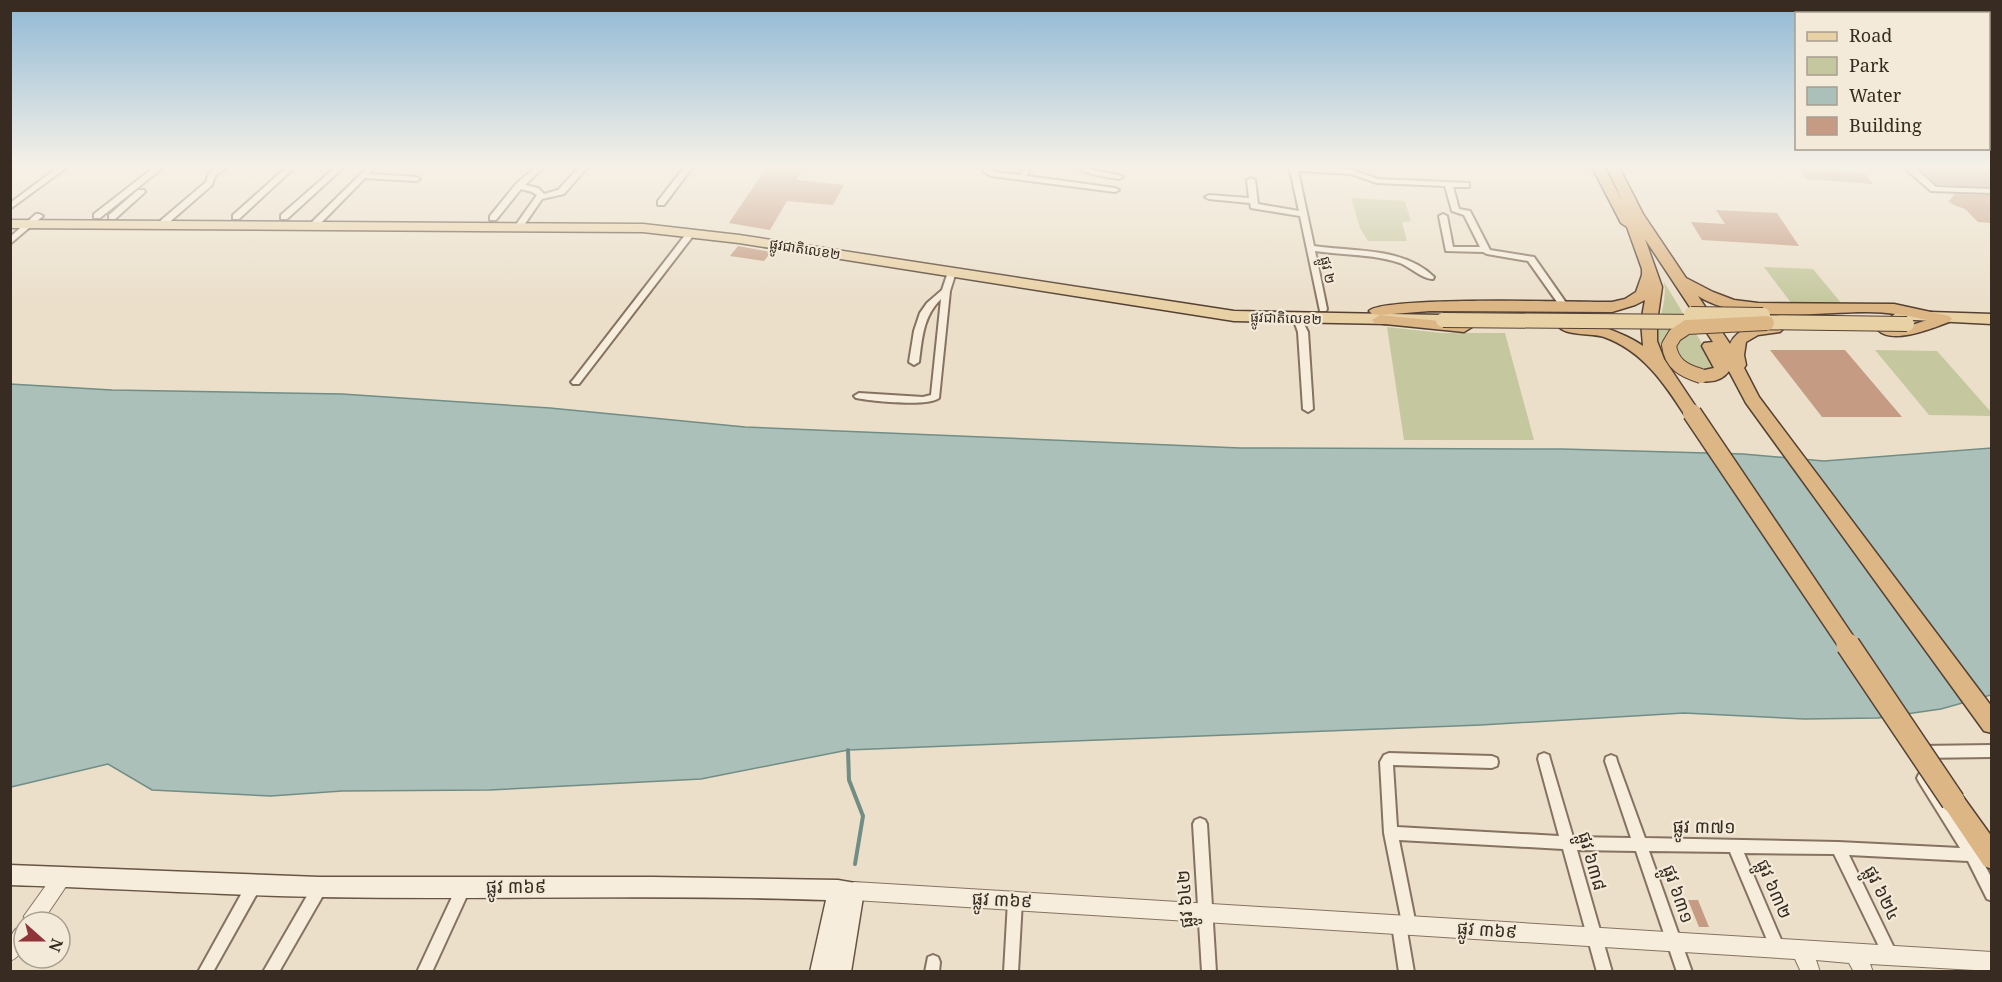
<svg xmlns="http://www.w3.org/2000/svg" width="2002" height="982" font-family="'Noto Serif','Noto Sans Khmer',serif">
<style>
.green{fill:#c5c89e}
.water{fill:#aac0b8;stroke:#718d85;stroke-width:1.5}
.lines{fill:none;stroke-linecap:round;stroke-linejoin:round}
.stream{stroke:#718d85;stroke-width:4}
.building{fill:#c59c83}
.minor-casing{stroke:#867260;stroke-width:4}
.tertiary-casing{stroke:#867260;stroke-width:2}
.secondary-casing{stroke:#685443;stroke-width:3}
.primary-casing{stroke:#544133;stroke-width:3}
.trunk-casing{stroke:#544133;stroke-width:3}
.minor{fill:#f6eddc;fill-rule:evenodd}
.tertiary{fill:#f6eddc;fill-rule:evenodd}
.secondary{fill:#f6eddc;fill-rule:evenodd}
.primary{fill:#e9d1a6;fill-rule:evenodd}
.trunk{fill:#ddb685;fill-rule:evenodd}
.primary-bridge-casing{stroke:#544133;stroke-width:16;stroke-linecap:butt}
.trunk-bridge-far2-casing{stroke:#544133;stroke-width:16;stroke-linecap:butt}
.trunk-bridge-far1-casing{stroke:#544133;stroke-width:21;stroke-linecap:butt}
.trunk-bridge-casing{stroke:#544133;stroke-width:26;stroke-linecap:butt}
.primary-bridge{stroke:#e9d1a6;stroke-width:14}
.trunk-bridge-far2{stroke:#ddb685;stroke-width:14}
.trunk-bridge-far1{stroke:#ddb685;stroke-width:18}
.trunk-bridge{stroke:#ddb685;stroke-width:23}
.labels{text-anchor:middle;stroke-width:4.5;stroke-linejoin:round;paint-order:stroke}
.far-street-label{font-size:14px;fill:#382b22;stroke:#f3ead9}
.near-street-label{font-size:18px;fill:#382b22;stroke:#f3ead9}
</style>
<rect width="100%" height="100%" fill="#ebdfca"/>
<path class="green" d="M1351,198L1405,201L1411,221L1402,222L1407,241H1368L1360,228Z
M1764,267L1813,269L1842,304H1792Z
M1664,282L1689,323L1663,343L1662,359C1648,331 1669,311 1664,282Z
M1387,327L1442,333H1505L1534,440H1404Z
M1695,332L1714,363L1713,370H1694L1675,352L1680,340Z
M1875,350L1937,351L1991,412V416L1929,415Z"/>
<path class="water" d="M10,384L112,390L342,394L550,408L745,427L1240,448L1562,449L1743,454L1824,461L1991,448V695L1941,709L1878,718L1804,719L1684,713L1481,725L848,750L701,779L489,790L342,791L271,796L152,790L108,764L11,787Z"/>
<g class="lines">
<path class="stream" d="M848,750L849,780L863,816L855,864"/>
</g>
<path class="building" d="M768,165H804L797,180L844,185L833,205L787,201L770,230L729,223Z
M1915,165L1992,167V187L1937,185Z
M1799,168L1864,173L1873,184L1806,179Z
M1955,194L1992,195V223L1978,222L1965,209L1951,204L1953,203L1948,202Z
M1716,210L1777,213L1799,246L1702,240L1691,222L1725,224Z
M738,246L771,252L764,261L730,256Z
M1770,350H1845L1902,417H1822Z
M1688,900H1698L1709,927H1699Z"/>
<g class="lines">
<g class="minor-casing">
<path id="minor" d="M61,165H70L10,209V203Z
M157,165H166L100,218H94V214Z
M220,165H229L215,176L212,185L165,226H159V222L206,182L209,173Z
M289,165H297L239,219H233V215Z
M338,165H346L287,219H281V215Z
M370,165H378L369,174L416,177L420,179L416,181L365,178L317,227H311V223Z
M538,165H546L525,185L538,188L544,194L558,190L581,165H589L564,194L542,199L522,228H519L515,226L537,195L532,192L521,189L496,220H490V216L516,184Z
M686,165H694L664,205H658V201Z
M984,165H992L993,172L1020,175L1023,165H1031L1027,176L1115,188L1119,190L1115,192L991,176L984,172Z
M1070,165H1082L1090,167L1091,170L1119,175L1123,177L1119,179C1100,176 1086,174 1070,165Z
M1289,165L1352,170L1378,179L1469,183V187H1453L1459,209L1470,211L1490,250L1534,257L1569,307L1565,310L1562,309L1528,261L1487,254L1483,252L1446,251L1439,216L1443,214L1447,216L1453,247H1480L1464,215L1452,211L1445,186L1377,183L1351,174L1298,171L1314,246C1353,252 1404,247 1434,277L1433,279C1424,280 1410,267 1400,263C1373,254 1343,255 1315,251L1327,309L1326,311H1320L1300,216L1251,208L1250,203L1209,199L1205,197L1209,195L1249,198L1247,180L1251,178L1255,180L1258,204L1299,211Z
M1907,166H1913L1936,187L1992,189V193L1931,191L1907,170Z
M138,190H144L145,192L115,219H109V215Z
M36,214H39L43,216L10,244V237Z
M689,230H692L696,232L579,384H573L571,382L573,380Z
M952,269L956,272L950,291L939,398C928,407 871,401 856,398L854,396L859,393L923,397L931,395L941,299C923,316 922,339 919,362L914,365L909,362L914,331L920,313L927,303L942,290L948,272Z
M1297,315L1301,318L1308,332L1313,409L1308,412L1303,409L1298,332L1293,318Z
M1992,745V757L1920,758L1915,756L1914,752L1915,748L1920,746Z
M1389,753L1492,756L1497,758L1498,762L1497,766L1492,768L1393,765L1397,827L1559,836L1538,759L1539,755L1544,753L1549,755L1550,759L1573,837L1631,838L1605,761L1606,757L1611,755L1616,757L1617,761L1645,838L1838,842L1960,848L1919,782L1917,778L1919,774L1924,772L1929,774L1977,850L1992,879V901L1987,899L1968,861L1849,855L1898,956L1896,961L1891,963L1886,961L1834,854L1744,853L1785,949L1783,954L1778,956L1773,954L1730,852L1649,851L1692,972H1677L1636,851L1577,850L1612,972H1597L1563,849L1399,840L1416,925L1414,930L1407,931L1414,972H1399L1392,925L1394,920L1401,918L1384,833L1380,762L1384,755Z
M1200,818L1205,820L1207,824L1216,972H1202L1193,824L1195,820Z
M254,878L259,880L261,885L259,890L213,972H198L249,880Z
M320,880L325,882L327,887L325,892L279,972H263L315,882Z
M464,880L469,882L471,887L432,972H417L459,882Z
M1015,894L1020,896L1022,901L1018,972H1004L1008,901L1010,896Z
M933,955L938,957L940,962L939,972H925L928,957Z"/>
</g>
<g class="tertiary-casing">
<path id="tertiary" d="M63,867L69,870L72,876L69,882L42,922H24C24,937 27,954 10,961C10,947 7,931 23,924L24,916L57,870Z
M854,882L1992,952V971L1870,964L1873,972H1854L1849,963L1816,960L1820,972H1801L1795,959L854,900L848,897L845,891L848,885Z"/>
</g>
<g class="secondary-casing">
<path id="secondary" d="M10,865L319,877H653L838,880L861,884L864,891L851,972H810L826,900C657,894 488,900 318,897C216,895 113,888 10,885Z"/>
</g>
<g class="primary-casing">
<path id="primary" d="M10,220L643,224L739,235L1234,311L1443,315L1451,320L1443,325L1234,321L739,243L643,232L10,228Z
M1900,311L1992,314V324L1895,319L1892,316Z"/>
</g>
<g class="trunk-casing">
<path id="trunk" d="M1591,165H1603L1622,200L1606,165H1618L1643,214L1686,278L1713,292L1734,300L1758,303L1894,304L1949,316L1952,319L1949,322C1933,328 1892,345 1878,330L1881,327L1912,325L1927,320C1907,315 1887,312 1867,312C1817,312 1742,324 1698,296L1730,344C1738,326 1763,321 1780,326L1783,329L1780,332L1758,335L1746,342L1744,355L1746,365L1744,368L1759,397L1992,707V733L1984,731L1746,403L1729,371C1721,382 1708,383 1695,380L1693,376L1695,372L1714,368L1702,346L1704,343L1713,342L1645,239L1662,287L1657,322V341L1664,359L1700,413L1698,417H1686C1665,384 1643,351 1604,337C1592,333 1567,336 1559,327C1573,311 1629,335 1643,346L1641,322L1645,300L1635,305L1612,312L1430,311L1380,315L1469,324L1472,327L1464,332L1375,323L1372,320L1380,315L1372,314L1369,311C1382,296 1580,302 1612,302L1625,299L1636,292L1642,275V269L1627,227L1621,223Z
M1953,791L1961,794L1992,837V869L1984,866L1945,808L1942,801L1945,794Z"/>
</g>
<use href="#minor" class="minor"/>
<use href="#tertiary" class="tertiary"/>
<use href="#secondary" class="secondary"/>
<use href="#primary" class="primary"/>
<use href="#trunk" class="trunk"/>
<g class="primary-bridge-casing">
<path id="primary-bridge" d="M1691,314L1763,315
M1443,320L1705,322
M1750,322L1907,324"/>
</g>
<g class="trunk-bridge-far2-casing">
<path id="trunk-bridge-far2" d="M1701,376C1684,371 1671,364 1669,345L1675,335L1687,327L1767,323"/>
</g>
<g class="trunk-bridge-far1-casing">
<path id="trunk-bridge-far1" d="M1692,413L1849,646"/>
</g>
<g class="trunk-bridge-casing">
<path id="trunk-bridge" d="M1848,645L1953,801"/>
</g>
<use href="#primary-bridge" class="primary-bridge"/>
<use href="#trunk-bridge-far2" class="trunk-bridge-far2"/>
<use href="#trunk-bridge-far1" class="trunk-bridge-far1"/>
<use href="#trunk-bridge" class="trunk-bridge"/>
</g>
<linearGradient id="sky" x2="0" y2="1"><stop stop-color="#8fb9d5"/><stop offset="0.55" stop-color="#f6f1e7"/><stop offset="1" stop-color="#f6f1e7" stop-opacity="0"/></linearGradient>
<rect width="2002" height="302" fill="url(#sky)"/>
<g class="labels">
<g class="far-street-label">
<text transform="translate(805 249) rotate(9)" y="5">ផ្លូវជាតិលេខ២</text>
<text transform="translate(1328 270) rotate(78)" y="5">ផ្លូវ ២</text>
<text transform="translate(1286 318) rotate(2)" y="5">ផ្លូវជាតិលេខ២</text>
</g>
<g class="near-street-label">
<text transform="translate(1704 827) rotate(1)" y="6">ផ្លូវ ៣៧១</text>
<text transform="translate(1592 861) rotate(74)" y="6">ផ្លូវ ៦៣៨</text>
<text x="516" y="893">ផ្លូវ ៣៦៩</text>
<text transform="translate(1774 889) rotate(67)" y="6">ផ្លូវ ៦៣២</text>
<text transform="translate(1882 893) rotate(64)" y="6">ផ្លូវ ៦២៤</text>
<text transform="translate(1678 894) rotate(71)" y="6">ផ្លូវ ៦៣១</text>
<text transform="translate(1185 899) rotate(-94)" y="6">ផ្លូវ ៦៤២</text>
<text transform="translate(1002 900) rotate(3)" y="6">ផ្លូវ ៣៦៩</text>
<text transform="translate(1487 930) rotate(4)" y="6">ផ្លូវ ៣៦៩</text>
</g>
</g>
<rect width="2002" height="982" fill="none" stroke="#382b22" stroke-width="24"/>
<rect x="1795" y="12" width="195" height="138" fill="#f3ead9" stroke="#a89e90" stroke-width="1.5"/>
<rect x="1807" y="32" width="30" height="9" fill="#e9d1a6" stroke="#a89e90" stroke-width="1.5"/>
<text x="1849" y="42" font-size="18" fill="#382b22">Road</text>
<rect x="1807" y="57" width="30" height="18" fill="#c5c89e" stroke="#a89e90" stroke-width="1.5"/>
<text x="1849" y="72" font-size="18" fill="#382b22">Park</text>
<rect x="1807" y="87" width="30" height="18" fill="#aac0b8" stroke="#a89e90" stroke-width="1.5"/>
<text x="1849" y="102" font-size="18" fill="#382b22">Water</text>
<rect x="1807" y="117" width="30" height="18" fill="#c59c83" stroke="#a89e90" stroke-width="1.5"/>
<text x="1849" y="132" font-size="18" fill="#382b22">Building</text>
<g transform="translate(42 940) rotate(111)"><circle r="28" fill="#f3ead9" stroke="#a89e90" stroke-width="1.5"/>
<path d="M0-4.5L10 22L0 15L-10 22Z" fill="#8f353a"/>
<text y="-9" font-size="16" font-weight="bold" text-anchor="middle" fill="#382b22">N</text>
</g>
</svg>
